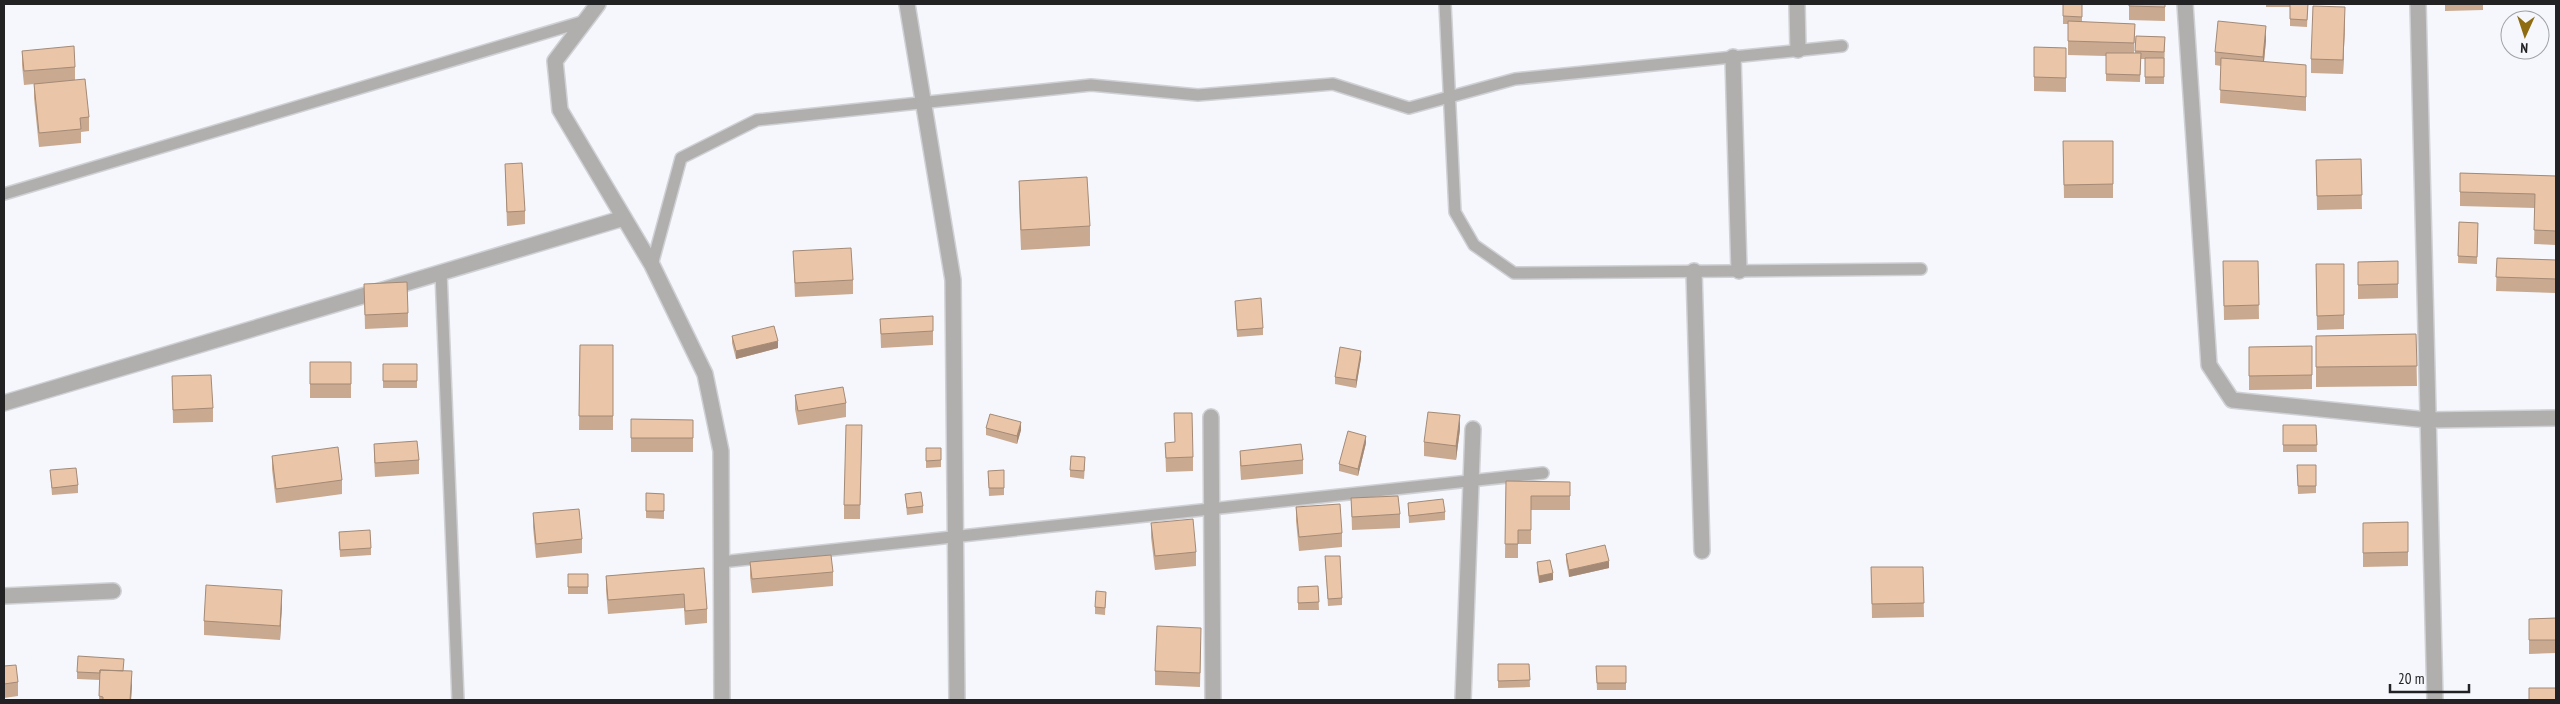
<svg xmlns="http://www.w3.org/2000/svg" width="2560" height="704" font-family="'PT Sans Narrow',sans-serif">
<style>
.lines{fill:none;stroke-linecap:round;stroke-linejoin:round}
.lane-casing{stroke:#cfd1d5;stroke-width:14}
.street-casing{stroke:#cfd1d5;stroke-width:18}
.lane{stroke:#b0afad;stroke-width:11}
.street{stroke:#b0afad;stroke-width:15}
.wall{fill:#c9a990}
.shaded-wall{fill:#a48a76}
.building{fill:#eac5a8;stroke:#a48a76}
</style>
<rect width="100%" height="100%" fill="#f5f7fc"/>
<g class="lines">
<g class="lane-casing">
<path id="lane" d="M1445,4L1455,212L1474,245L1514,273L1921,269
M4,194L585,21
M652,265L681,158L757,120L1091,85L1198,95L1333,84L1409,108L1515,79L1842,46
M441,272L458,700
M721,562L1543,473"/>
</g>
<g class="street-casing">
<path id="street" d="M598,4L555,61L560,110L652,265L705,374L721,451L722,700
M907,4L953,280L957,700
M1797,4L1798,50
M2185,4L2209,365L2232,400L2428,420L2556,418
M2418,4L2435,700
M1733,57L1739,271
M1694,271L1702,551
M4,403L624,218
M1211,417L1213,700
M4,596L113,591
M1463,700L1473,429"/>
</g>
<use href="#lane" class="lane"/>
<use href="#street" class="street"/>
</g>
<path class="wall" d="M2063,4H2111V5L2082,4V22L2135,24L2134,53H2135L2136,36L2165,37L2164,84H2145V59H2141L2140,82L2106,81V56L2068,55V24H2063Z
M2129,4H2165V21L2129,20Z
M2266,4H2308L2307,27L2290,26V7H2266Z
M2445,4H2483V10L2445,11Z
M2345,21L2343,74L2311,73V59Z
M2266,40L2264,62L2306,65V111L2220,103L2221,66L2215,65V52Z
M2034,47L2066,48V92L2034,91Z
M22,51L75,67V80L89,117V131L81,132V143L39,147L34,98V84L24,85L22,65Z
M2063,141H2113V198H2064Z
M2361,159L2362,209L2317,210L2316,160Z
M505,164L525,211V224L507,226Z
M2460,173L2556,176V245L2534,244L2535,208L2460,206Z
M1019,181L1090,226V246L1021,250L1019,201Z
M2459,222L2478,223L2477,264L2458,263Z
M793,251L853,280V294L795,297Z
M2497,258L2556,260V293L2496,291Z
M2223,261H2258L2259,319L2224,320Z
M2398,261V298L2358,299V262Z
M2316,264H2344V329L2317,330Z
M364,284L408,313V327L365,329Z
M1235,301L1263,328V335L1237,337Z
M880,319L933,331V345L881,348Z
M2416,334L2417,386L2316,387V336Z
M732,336L778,348L736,359L732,343Z
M580,345H613V430H579Z
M2312,346V389L2249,390V347Z
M1361,358L1356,388L1335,384V377Z
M310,362H351V398H310Z
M383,364H417V388H383Z
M172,376L213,408V422L173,423Z
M795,395L846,403V417L798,425L795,409Z
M631,419L693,420V452H631Z
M862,425L860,519H844V505Z
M2283,425H2316L2317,452H2283Z
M986,428L1021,430L1017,444L986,435Z
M1460,429L1456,460L1424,456V442Z
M1165,443L1193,457V471L1166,472Z
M1366,443L1358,476L1339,471V464Z
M374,444L419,460V474L375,477L374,458Z
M926,448H941V467L926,468Z
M1240,451L1303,460V474L1241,480L1240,465Z
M272,456L342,480V494L276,503L272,469Z
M1085,464L1084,479L1070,477V470Z
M2297,465H2316V493L2298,494Z
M50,470L78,485V493L52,495Z
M988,471L1004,488V495L989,496Z
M1506,481L1570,482V510H1531V544H1518V558H1505Z
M646,493L664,494V519L646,518Z
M905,494L923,506V513L907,515Z
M1351,498L1400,514V528L1352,530Z
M1408,503L1445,512V520L1409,523Z
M1296,507L1342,533V547L1299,551L1296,521Z
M533,513L582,539V553L536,558L533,527Z
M2408,522V566L2363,567V523Z
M1151,523L1196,552V566L1155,570L1151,537Z
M339,532L371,548V555L340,557Z
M1566,554L1609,568L1569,577L1566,561Z
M1325,556L1342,598V605L1328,606Z
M750,562L833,572V586L752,593L750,576Z
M1537,562L1553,580L1539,583L1537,570Z
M1871,567H1923L1924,617L1872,618Z
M704,568L707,609V623L685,625L684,608L608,614L606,590V576Z
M568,574H588V594H568Z
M1318,586L1319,610H1298V587Z
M1106,592L1105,615L1095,614V607Z
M282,604L280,640L204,635V621Z
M2556,618V653L2529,654V619Z
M1201,642L1200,687L1155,685V671Z
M1498,664H1529L1530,687L1498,688Z
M4,666L18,682V696L4,698Z
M1596,666H1626V690H1597Z
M124,671L132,685L131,700H99L100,680L77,679V672Z"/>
<path class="shaded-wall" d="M2345,7V21L2343,74V60Z
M2266,26V40L2263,71V57Z
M778,341V348L736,359V351Z
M1361,351V358L1356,388V380Z
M1460,415V429L1456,460V446Z
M1021,422V430L1017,444V436Z
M1366,436V443L1358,476V469Z
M1609,561V568L1569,577V570Z
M1553,573V580L1539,583V576Z
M282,590V604L280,640V626Z
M132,671V685L131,700H130Z"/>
<path class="building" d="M2063,4H2082V17L2063,16Z
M2129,4H2165V7L2129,6Z
M2290,4H2308L2307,20L2290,19Z
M2313,6L2345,7L2343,60L2311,59Z
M2068,21L2135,24L2134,43L2068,41Z
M2218,21L2266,26L2263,57L2215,52Z
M2136,36L2165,37L2164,52L2135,51Z
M74,46L75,67L24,71L22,51Z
M2034,47L2066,48V78L2034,77Z
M2106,53H2141L2140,75L2106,74Z
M2145,58H2164V77H2145Z
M2221,58L2306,65V97L2220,90Z
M85,79L89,117L80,118L81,129L39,133L34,84Z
M2063,141H2113V184L2064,185Z
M2361,159L2362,195L2317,196L2316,160Z
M522,163L525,211L507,212L505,164Z
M2460,173L2556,176V231L2534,230L2535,194L2460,192Z
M1087,177L1090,226L1021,230L1019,181Z
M2459,222L2478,223L2477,257L2458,256Z
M851,248L853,280L795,283L793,251Z
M2497,258L2556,260V279L2496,277Z
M2223,261H2258L2259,305L2224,306Z
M2398,261V284L2358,285V262Z
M2316,264H2344V315L2317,316Z
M407,282L408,313L365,315L364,284Z
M1261,298L1263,328L1237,330L1235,301Z
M933,316V331L881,334L880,319Z
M774,326L778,341L736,351L732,336Z
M2416,334L2417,366L2316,367V336Z
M580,345H613V416H579Z
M2312,346V375L2249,376V347Z
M1340,347L1361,351L1356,380L1335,377Z
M310,362H351V384H310Z
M383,364H417V381H383Z
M211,375L213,408L173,410L172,376Z
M843,387L846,403L798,411L795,395Z
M1428,412L1460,415L1456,446L1424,442Z
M1174,413H1192L1193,457L1166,458L1165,443L1175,442Z
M990,414L1021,422L1017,436L986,428Z
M631,419L693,420V438H631Z
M846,425H862L860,505H844Z
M2283,425H2316L2317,445H2283Z
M1348,431L1366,436L1358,469L1339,464Z
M417,441L419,460L375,463L374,444Z
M1301,444L1303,460L1241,466L1240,451Z
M338,447L342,480L276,489L272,456Z
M926,448H941V460L926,461Z
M1071,456L1085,457L1084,471L1070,470Z
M2297,465H2316V486H2298Z
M76,468L78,485L52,488L50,470Z
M1004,470V488H989L988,471Z
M1506,481L1570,482V496H1531V530H1518V544H1505Z
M921,492L923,506L907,508L905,494Z
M646,493L664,494V511H646Z
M1398,496L1400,514L1352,517L1351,498Z
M1443,499L1445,512L1409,516L1408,503Z
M1340,504L1342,533L1299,537L1296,507Z
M579,509L582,539L536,544L533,513Z
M1193,519L1196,552L1155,556L1151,523Z
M2408,522V552L2363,553V523Z
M370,530L371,548L340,550L339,532Z
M1605,545L1609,561L1569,570L1566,554Z
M831,555L833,572L752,579L750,562Z
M1325,556H1340L1342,598L1328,599Z
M1550,560L1553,573L1539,576L1537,562Z
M1871,567H1923L1924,603L1872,604Z
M704,568L707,609L685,611L684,594L608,600L606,576Z
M568,574H588V587H568Z
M206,585L282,590L280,626L204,621Z
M1318,586L1319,602L1298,603V587Z
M1096,591L1106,592L1105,608L1095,607Z
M2556,618V640H2529V619Z
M1157,626L1201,628L1200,673L1155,671Z
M78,656L124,659L123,671L100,670V673L77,672Z
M1498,664H1529L1530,680L1498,681Z
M16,665L18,682L4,684V666Z
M1596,666H1626V683H1597Z
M100,670L132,671L130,700H103V697L99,696Z
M2529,688H2556V700H2529Z"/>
<rect width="2560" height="704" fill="none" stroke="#222224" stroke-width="10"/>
<g transform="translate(2525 35) rotate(183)"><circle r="24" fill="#f5f7fc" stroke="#a1a2a6"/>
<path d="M0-4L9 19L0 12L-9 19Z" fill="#8f6c11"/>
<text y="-8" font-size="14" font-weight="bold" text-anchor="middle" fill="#222224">N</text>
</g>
<path d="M2390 684v8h79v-8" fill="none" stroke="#222224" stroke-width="2.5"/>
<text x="2398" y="684" font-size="15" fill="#222224" stroke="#f5f7fc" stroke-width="4" paint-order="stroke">20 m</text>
</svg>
